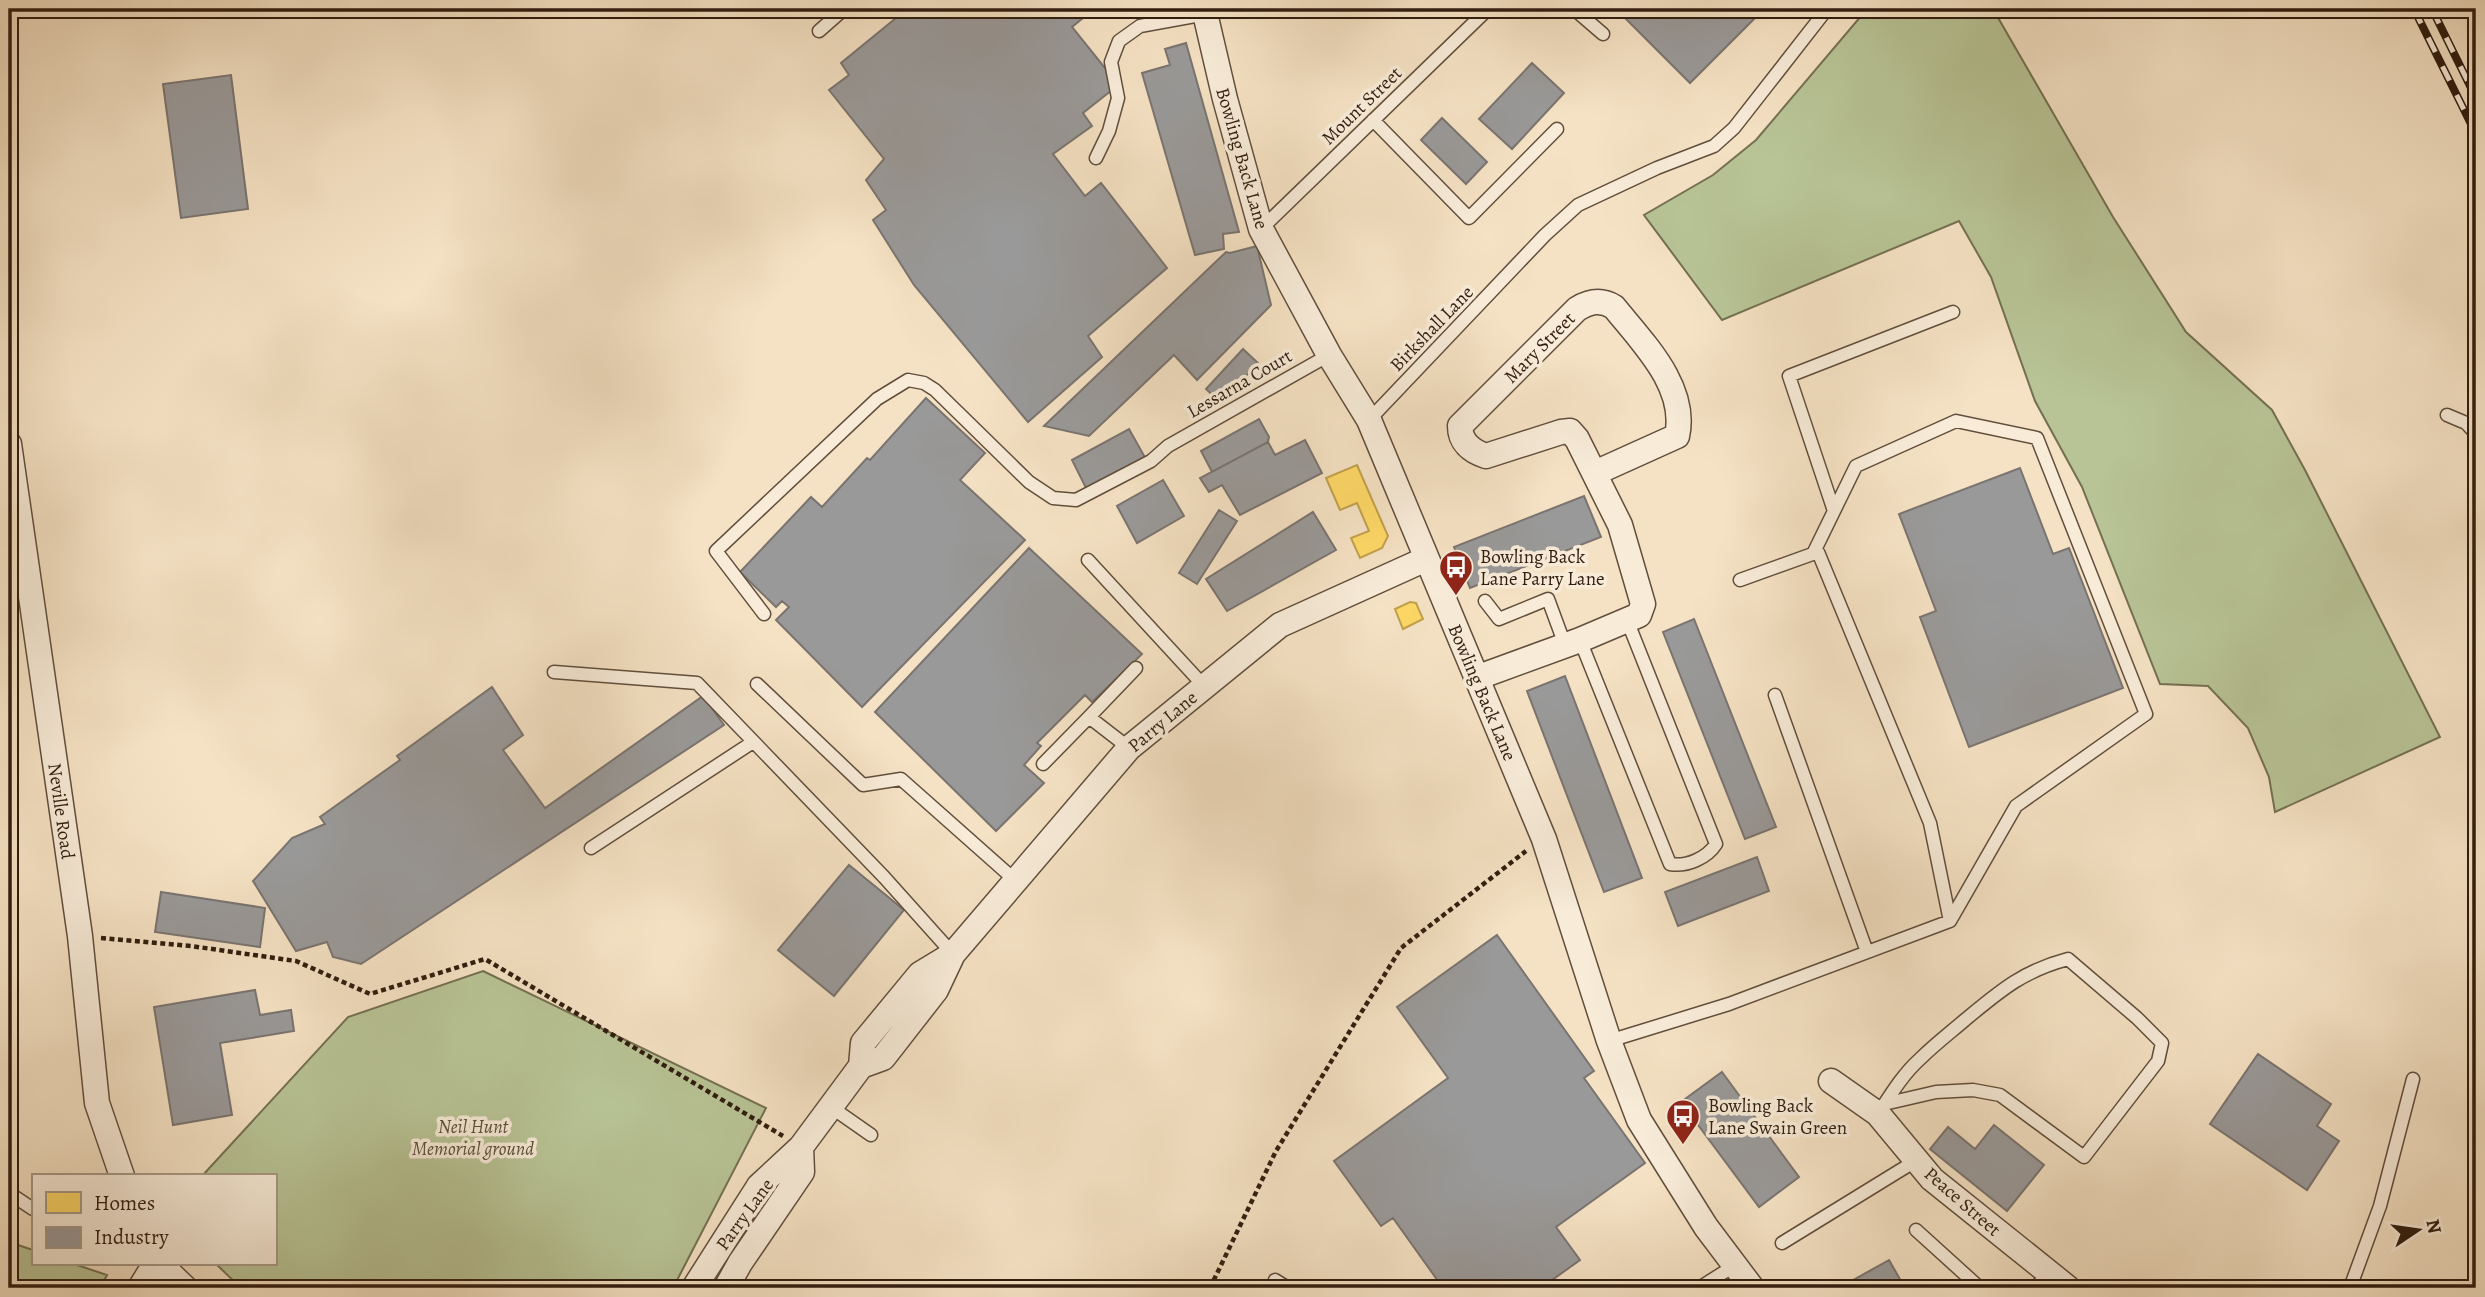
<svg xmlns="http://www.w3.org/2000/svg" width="2485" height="1297" font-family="Alegreya,serif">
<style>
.green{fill:#b8c496;stroke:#747052;stroke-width:2}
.homes{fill:#ffd966;stroke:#c1a14c;stroke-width:2}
.industry{fill:#999;stroke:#7a7470;stroke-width:2}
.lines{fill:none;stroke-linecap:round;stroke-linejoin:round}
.lane-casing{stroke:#614e3c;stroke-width:15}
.street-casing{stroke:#614e3c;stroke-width:27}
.path{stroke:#301d0f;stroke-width:4.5;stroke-dasharray:5 3.5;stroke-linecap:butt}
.lane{stroke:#f8ecd9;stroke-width:12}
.street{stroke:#f8ecd9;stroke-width:24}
.rail-casing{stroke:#301d0f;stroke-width:8}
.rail{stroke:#f8ecd9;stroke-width:5;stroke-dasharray:16;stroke-linecap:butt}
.labels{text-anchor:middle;stroke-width:7;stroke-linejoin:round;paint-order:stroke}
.street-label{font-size:19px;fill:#301d0f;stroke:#f8ecd9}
.poi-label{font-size:19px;fill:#301d0f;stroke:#f8ecd9;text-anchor:start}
.park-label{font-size:19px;font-style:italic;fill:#594f38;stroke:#f8ecd9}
</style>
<rect width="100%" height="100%" fill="#f5e2c4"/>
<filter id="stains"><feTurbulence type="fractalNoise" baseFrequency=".00286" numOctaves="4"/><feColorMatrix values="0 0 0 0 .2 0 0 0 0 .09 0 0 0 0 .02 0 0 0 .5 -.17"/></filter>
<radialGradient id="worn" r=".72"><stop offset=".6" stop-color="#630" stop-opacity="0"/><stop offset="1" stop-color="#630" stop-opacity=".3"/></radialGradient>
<path class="green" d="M1867,9H1993L2113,217L2186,332L2272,410L2305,470L2440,737L2275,812L2269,777L2248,728L2208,686L2160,684L2082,487L2035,401L1991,277L1959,221L1722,320L1644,215L1713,175L1756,140Z
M483,971L766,1108L673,1288H241L216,1264H275V1176H202L348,1017Z
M9,1242L33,1250V1264H74L107,1275L100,1288H9Z"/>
<path class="homes" d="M1357,465L1388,536L1382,548L1360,558L1351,538L1369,531L1357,503L1340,510L1326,478Z
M1410,602L1416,603L1423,619L1403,629L1395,609Z"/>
<path class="industry" d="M907,9H1094L1072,27L1113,78L1112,90L1083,113L1092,126L1053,154L1085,196L1101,183L1167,268L1088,336L1102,357L1028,422L914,285L873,220L886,210L866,180L884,159L829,90L849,75L841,63Z
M1616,9H1764L1690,83Z
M1186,43L1239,232L1223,234L1224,249L1195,255L1142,73L1170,65L1165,49Z
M1532,63L1564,93L1512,149L1479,119Z
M231,75L248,209L181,218L163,84Z
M1442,118L1487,162L1466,184L1421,140Z
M1257,246L1271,305L1197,380L1174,355L1089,436L1044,426L1226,252L1230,253Z
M1243,349L1258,363L1221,403L1206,389Z
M926,398L985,453L960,480L1025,540L862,707L776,620L789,607L782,601L776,607L740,572L811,497L822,507L867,458L870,460Z
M1259,419L1269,437L1268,442L1212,472L1201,451Z
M1129,429L1147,461L1088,492L1072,460Z
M1305,440L1322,473L1240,515L1222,485L1209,492L1200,478L1268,442L1275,455Z
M2020,468L2053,554L2069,548L2123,688L1969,747L1920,617L1936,611L1899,514Z
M1163,480L1184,516L1137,543L1117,506Z
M1584,496L1601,537L1470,588L1454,547Z
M1219,510L1237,521L1197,584L1179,573Z
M1313,512L1336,550L1227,611L1206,579Z
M1029,548L1142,654L1092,702L1085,695L1037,743L1041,746L1024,765L1044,783L996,831L875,712Z
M1694,619L1776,827L1745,839L1663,632Z
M1565,676L1642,878L1604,892L1527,691Z
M492,687L523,735L503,750L545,808L703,696L724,725L361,964L333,957L327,942L296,951L253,881L292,838L325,824L320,817L400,760L397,756Z
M1757,857L1769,891L1678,926L1665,892Z
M849,865L904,910L834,996L778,950Z
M161,892L265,908L260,947L155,932Z
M1497,935L1594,1071L1584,1078L1645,1163L1556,1227L1580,1260L1541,1288H1443L1393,1218L1381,1226L1334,1161L1448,1078L1397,1007Z
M255,990L260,1015L291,1010L294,1031L220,1043L232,1115L173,1125L154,1007Z
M2258,1054L2331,1104L2317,1126L2339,1141L2307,1190L2210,1124Z
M1722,1072L1799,1177L1759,1207L1681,1102Z
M1994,1125L2044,1165L2007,1211L1930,1149L1948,1127L1975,1149Z
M1889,1260L1905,1288H1839Z"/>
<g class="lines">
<g class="lane-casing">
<path id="lane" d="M1574,9L1603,34
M819,31L844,9
M1373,120L1469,218L1557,129
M1096,158L1109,131L1118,98L1111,62L1119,41L1140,26L1206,14
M1261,229L1488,9
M2447,415L2466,423L2476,434
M1369,420L1545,235L1578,205L1657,168L1714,146L1734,128L1827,9
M1834,511L1789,376L1953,312
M1088,560L1204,686
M1740,580L1818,552L1930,823L1950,921
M1485,601L1499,619L1548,599L1565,645
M764,614L716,551L877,399L908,380L924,383L935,390L1029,482L1053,498L1076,500L1151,461L1168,446L1329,355
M1580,640L1670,864C1687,867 1707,858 1716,844L1627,620
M554,672L697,683L884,877L953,954
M757,684L863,785L901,779L1016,881
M1775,695L1867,952
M1129,748L1089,717L1136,668
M1043,764L1089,717
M591,848L753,742
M1609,1041L1729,1004L1950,921L2016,806L2146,714L2037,438L1956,421L1856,466L1813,554
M831,1107L871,1135
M1878,1114C1891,1094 1903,1074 1921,1058C1935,1044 1951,1032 1966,1019C2001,990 2023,971 2068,959L2137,1018L2162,1043L2158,1061L2084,1157L2000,1095L1973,1090L1936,1092L1884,1104
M9,1193L33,1209
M1916,1230L1980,1288
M1782,1243L1917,1160
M1275,1280L1288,1288
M1699,1288L1734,1266
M2034,1288L2050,1274
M2350,1288L2380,1206L2413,1079"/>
</g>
<g class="street-casing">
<path id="street" d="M1204,9L1225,99L1261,229L1329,355L1369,420L1544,839L1609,1041L1639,1120L1706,1227L1752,1288
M9,444L80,936L97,1103L122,1176
M1476,678L1580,640L1639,615L1643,604L1620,525L1577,439L1570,431L1561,432L1486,456C1471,451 1460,442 1460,426L1577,309C1590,301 1601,299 1614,307C1643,343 1688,387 1677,436L1595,473
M861,1066L883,1058L936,990L953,954L1129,748L1280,625L1426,559
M1831,1081L1878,1114L1932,1179L2068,1288
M160,1264L185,1288
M140,1288L155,1264
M694,1288L759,1186L801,1147L861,1066L863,1043L920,974L953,954
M726,1288L740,1263L802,1172L801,1147"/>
</g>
<path class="path" d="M101,938L191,946L296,961L370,994L485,959L783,1136
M1210,1288L1276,1151L1401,948L1526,851"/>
<use href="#lane" class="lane"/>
<use href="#street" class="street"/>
<g class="rail-casing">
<path id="rail" d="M2414,9L2476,134
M2432,9L2476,98"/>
</g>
<use href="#rail" class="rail"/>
</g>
<defs>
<g id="bus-pin" transform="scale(1.75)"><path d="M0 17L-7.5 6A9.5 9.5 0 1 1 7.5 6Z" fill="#8f2418" stroke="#f8ecd9"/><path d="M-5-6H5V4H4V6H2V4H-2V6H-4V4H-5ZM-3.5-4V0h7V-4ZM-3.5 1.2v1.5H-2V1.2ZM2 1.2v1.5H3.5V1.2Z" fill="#fff"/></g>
</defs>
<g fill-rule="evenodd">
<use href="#bus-pin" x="1456" y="567"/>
<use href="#bus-pin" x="1683" y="1116"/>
</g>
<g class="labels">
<g class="street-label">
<text transform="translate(1361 105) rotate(-44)" y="7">Mount Street</text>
<text transform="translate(1243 158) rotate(74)" y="7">Bowling Back Lane</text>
<text transform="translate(1431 328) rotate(-46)" y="7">Birkshall Lane</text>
<text transform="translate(1539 347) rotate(-45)" y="7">Mary Street</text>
<text transform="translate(1239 383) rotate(-30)" y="7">Lessarna Court</text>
<text transform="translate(1483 692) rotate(67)" y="7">Bowling Back Lane</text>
<text transform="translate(1162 721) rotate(-40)" y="7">Parry Lane</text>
<text transform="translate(62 811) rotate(82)" y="7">Neville Road</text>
<text transform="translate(1963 1201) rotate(41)" y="7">Peace Street</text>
<text transform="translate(744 1214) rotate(-54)" y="7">Parry Lane</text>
</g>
<g class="poi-label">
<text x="1480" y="563">Bowling Back<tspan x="1480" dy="22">Lane Parry Lane</tspan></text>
<text x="1708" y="1112">Bowling Back<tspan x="1708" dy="22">Lane Swain Green</tspan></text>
</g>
<g class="park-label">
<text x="473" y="1133">Neil Hunt<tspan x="473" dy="22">Memorial ground</tspan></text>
</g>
</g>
<rect width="2485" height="1297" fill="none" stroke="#f5e2c4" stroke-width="35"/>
<rect x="10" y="10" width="2464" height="1276" fill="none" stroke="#301d0f" stroke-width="3.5"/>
<rect x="18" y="18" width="2450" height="1262" fill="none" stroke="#301d0f" stroke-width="2"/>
<rect x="32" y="1174" width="245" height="91" fill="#f8ecd9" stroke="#a89988" stroke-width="2"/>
<rect x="46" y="1192" width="35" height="21" fill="#ffd966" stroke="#a89988" stroke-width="2"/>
<text x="94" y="1210" font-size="21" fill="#301d0f">Homes</text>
<rect x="46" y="1227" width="35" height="21" fill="#999999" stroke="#a89988" stroke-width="2"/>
<text x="94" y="1244" font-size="21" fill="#301d0f">Industry</text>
<g transform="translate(2418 1230) rotate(77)" stroke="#f8ecd9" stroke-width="5" paint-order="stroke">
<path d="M0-5L12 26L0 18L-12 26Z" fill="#301d0f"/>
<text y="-10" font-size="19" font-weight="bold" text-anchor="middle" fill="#301d0f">N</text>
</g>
<rect width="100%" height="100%" filter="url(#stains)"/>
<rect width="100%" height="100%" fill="url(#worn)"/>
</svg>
